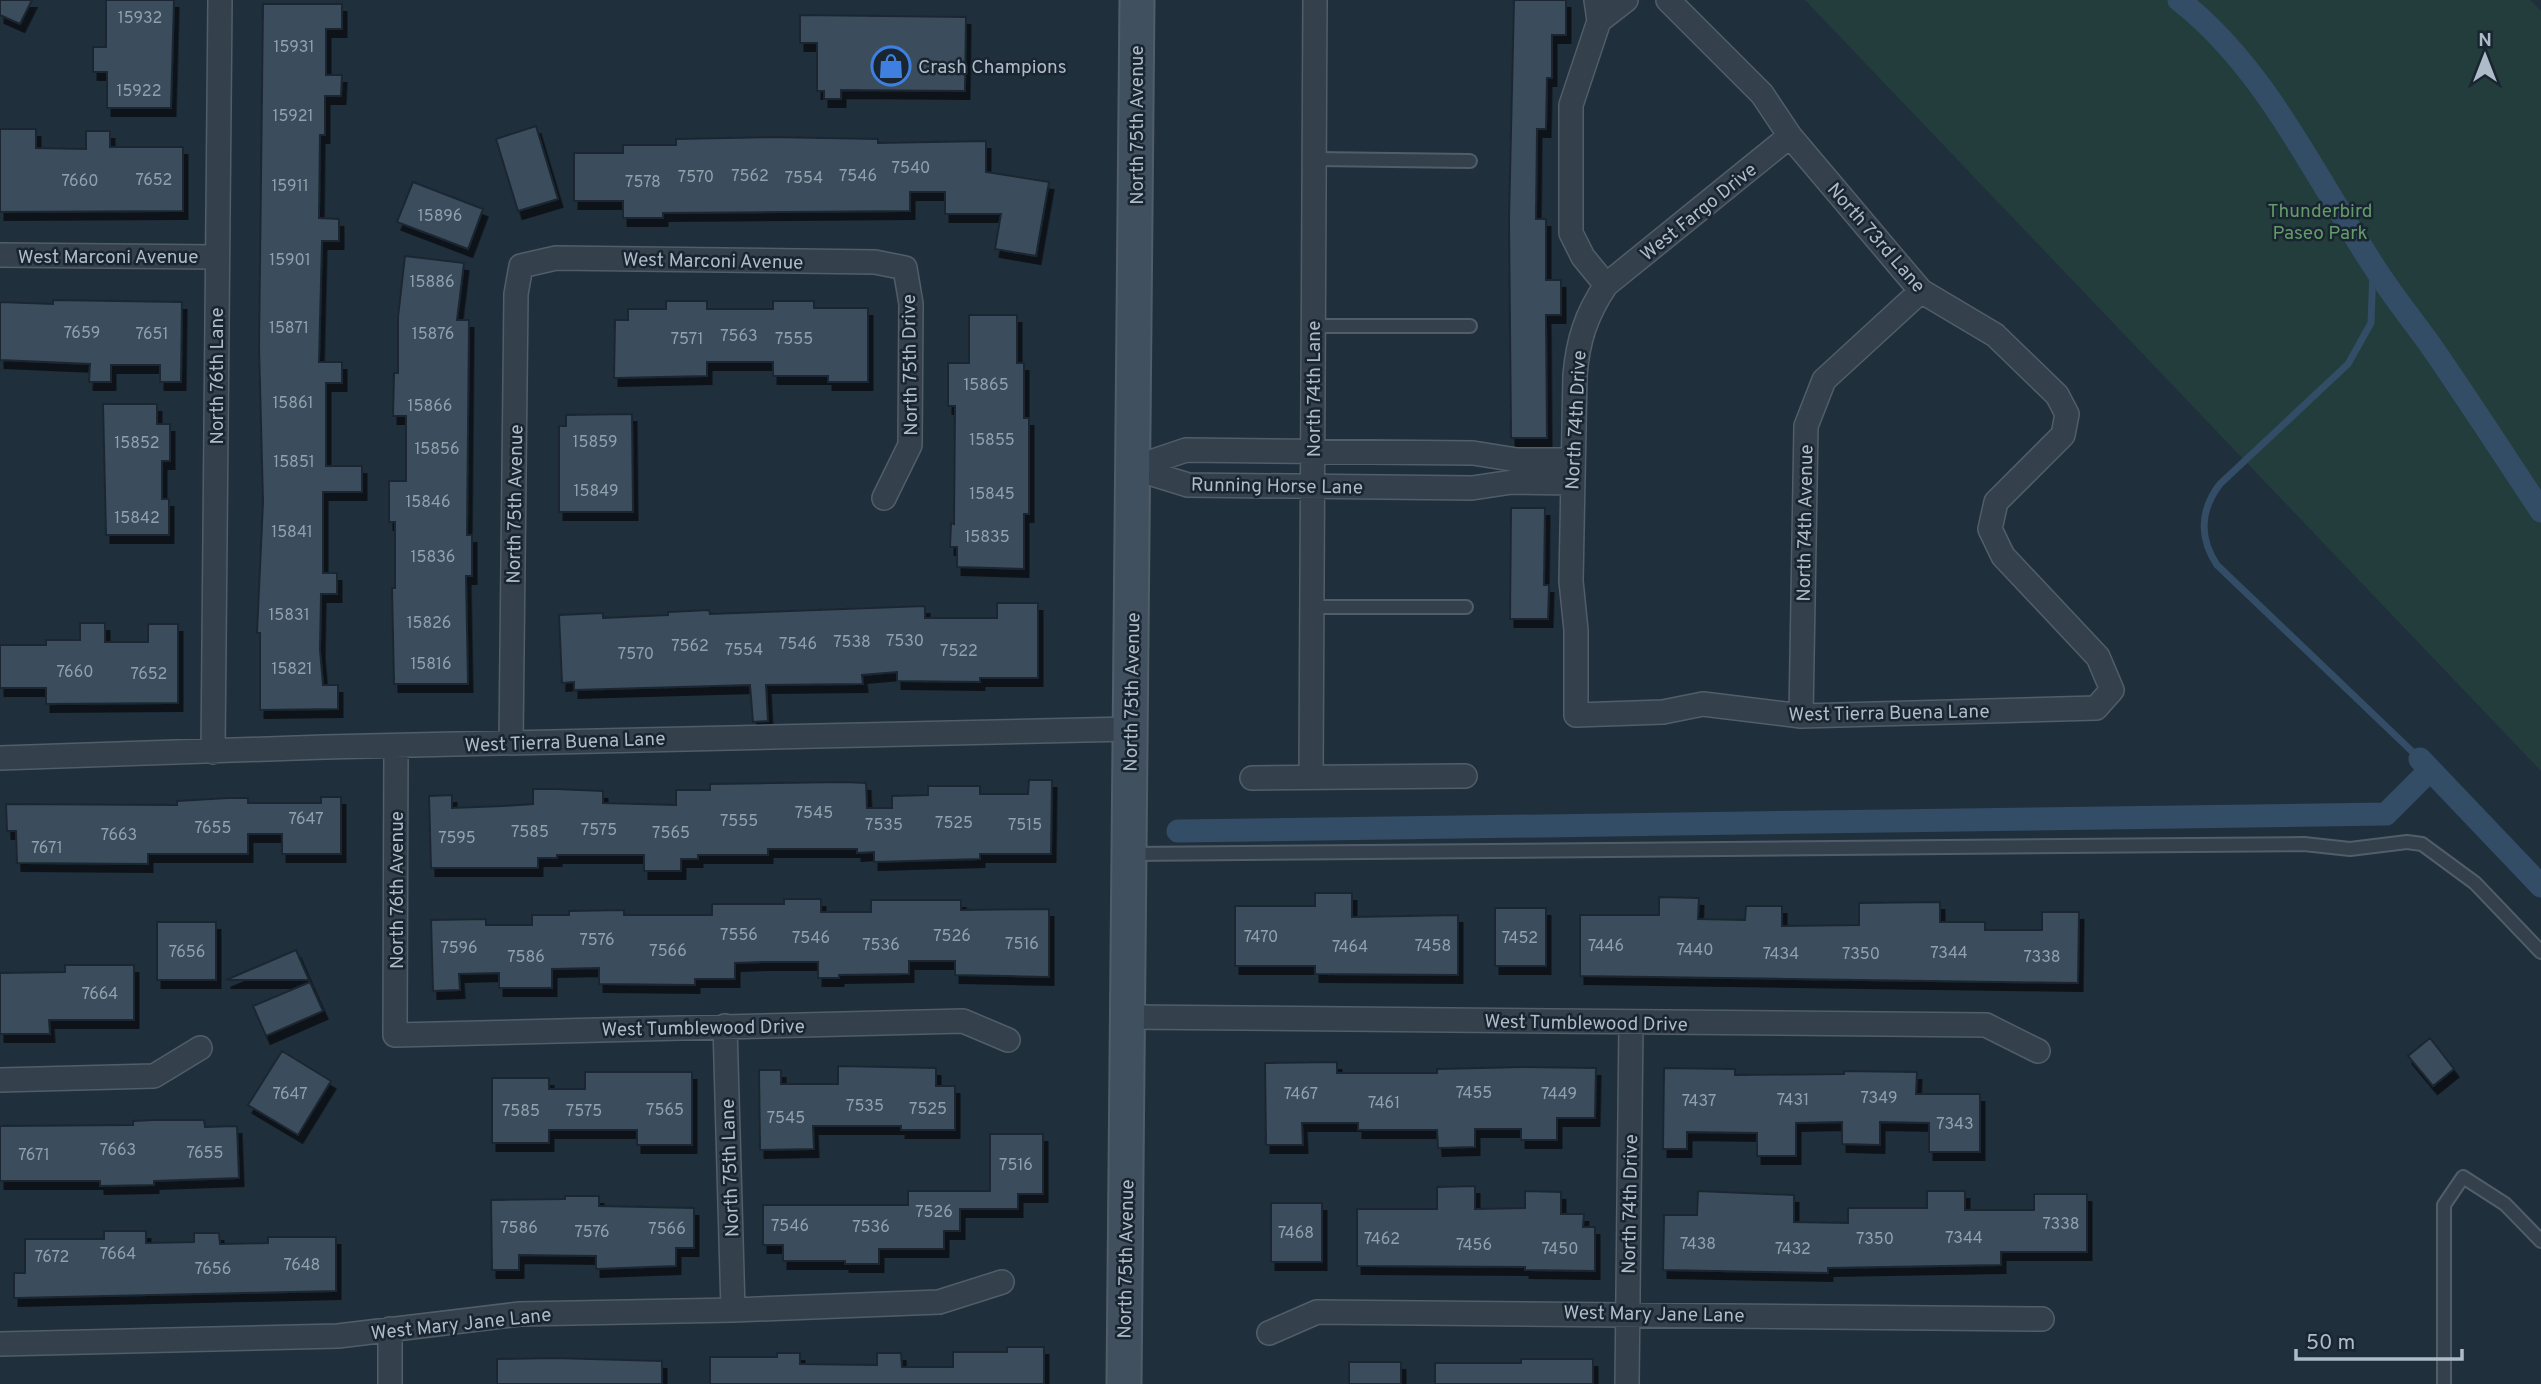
<svg xmlns="http://www.w3.org/2000/svg" width="2541" height="1384" font-family="Overpass,sans-serif">
<style>
.green{fill:#223d3c}
.lines{fill:none;stroke-linecap:round;stroke-linejoin:round}
.stream{stroke:#324d65;stroke-width:7}
.canal{stroke:#324d65;stroke-width:23}
.building{fill:#3b4e5b;stroke:#1b2732;stroke-width:2;filter:url(#shadow)}
.lane-casing{stroke:#515e69;stroke-width:16}
.street-casing{stroke:#515e69;stroke-width:26}
.secondary-casing{stroke:#515e69;stroke-width:37}
.lane{stroke:#34404c;stroke-width:12}
.street{stroke:#34404c;stroke-width:23}
.secondary{stroke:#41505f;stroke-width:33}
.labels{text-anchor:middle;stroke-width:5;stroke-linejoin:round;paint-order:stroke}
.number-label{font-size:16px;fill:#91a0ad}
.poi-label{font-size:19px;fill:#aebbc8;stroke:#192530;text-anchor:start}
.street-label{font-size:19px;fill:#aebbc8;stroke:#192530}
.park-label{font-size:19px;fill:#649b6a;stroke:#192530}
</style>
<defs>
<filter id="shadow"><feDropShadow dx="4.5" dy="8" stdDeviation="0" flood-color="#0009"/></filter>
</defs>
<rect width="100%" height="100%" fill="#202f3c"/>
<path class="green" d="M1805,0H2530L2541,11V771Z"/>
<g class="lines">
<path class="stream" d="M2373,267L2371,323L2348,364L2220,484C2200,510 2199,538 2217,565L2420,759"/>
<path class="canal" d="M2179,0C2266,68 2314,175 2373,265C2390,292 2410,317 2429,343C2467,398 2504,455 2541,511
M2420,759L2541,886
M1178,831L2386,814L2430,770"/>
</g>
<path class="building" d="M0,0H32L20,24L0,15Z
M106,0H174L171,108H107V72H93V47H106Z
M1514,0H1566V35H1552V78H1547L1546,129H1537L1536,219H1546V280H1561V315H1546L1547,438H1511L1509,219Z
M263,4H342V29H326V75H342L341,96H325V135H320L319,218L339,219V241H322L319,362H342V383H326V466H362V492H323V573H337V594H321L320,650L323,685H338V709L260,710V633H257L263,502L259,347Z
M800,15L966,17L965,91L841,90V99H824V91H817V43H800Z
M536,126L558,199L518,211L496,139Z
M0,129H36V148L86,149V131H110V147H183V211L0,212Z
M770,137L878,139V143L986,141V172L1049,182L1036,256L995,249L1001,214H945V192H910V211L663,213V218H623V201H574V153H623V145H676V139Z
M413,182L483,209L468,249L397,222Z
M405,256L464,263L457,320H469L467,535H472V576H466L468,684H394L392,588H395V522H389V481H406V416H393L394,373H398V317Z
M53,300L182,302L181,382H160V365H111V382H89L90,364L0,360V302L53,304Z
M666,301H707V309H773V301H814V308H868V382H828V376H773V362H707V376L614,378L615,320H628V309H666Z
M969,315H1017V363H1024V418H1029V514H1024V569L957,567V547H950L951,523L954,524L955,406H948V363H969Z
M103,404H157V424H170V461H162V499H169V535H106Z
M632,414L633,512H559V426H566V415Z
M1511,508H1545L1544,585H1549L1548,619H1510Z
M997,603H1038V678H980V682L897,681V672L862,675L863,684L766,685L768,721L753,722L750,685L574,690V682L562,683L559,615L603,613V618L668,615V612L709,610L710,614L925,606V618H997Z
M80,623H105V642H148V624H178V703L46,704V688H0V645H46V640H80Z
M1029,780H1052L1051,854H980V859L874,862V852L857,853V849H768V855H698V859H681V871H644V855H557V858H538V868H431L429,796L452,795V808L503,806L533,804V789H556L603,791V803L676,805V790H710V784L843,782L866,783L867,808H892V796L928,795V786H980V794H1028Z
M321,797H341V854H282V834H248V854H148V864L17,863L16,831H7L6,804L177,805V801L228,798H248V803H321Z
M1315,893H1352V917L1458,915V975L1315,974V966H1235V906H1315Z
M1659,897L1699,898L1698,919L1745,920L1746,906H1782V926L1859,925V903L1940,902V922H1985V930H2042V912H2079L2078,983L1580,976V915H1659Z
M784,899H821V912H871V900H961V910L1049,909V977L955,975V961H909V974L839,975V978H818V962H765L735,963V979H695V985L599,984V968L552,969V988H499V973L459,974L460,990L433,991L431,920L486,919V925H532V915H569V911L624,910V915H712V904H784Z
M1495,908H1546V966H1495Z
M157,922H216V980H157Z
M296,950L309,980H226Z
M65,965H134V1020H49L50,1034H0V973L65,972Z
M310,982L323,1011L266,1036L253,1006Z
M2430,1038L2454,1069L2433,1086L2408,1056Z
M282,1051L331,1081L298,1135L248,1105Z
M1337,1062V1073H1437V1069L1523,1067L1596,1068L1595,1118H1557V1140H1521V1129H1475V1147L1438,1148L1437,1130H1358V1123H1302L1303,1145H1266L1265,1063Z
M838,1066L936,1068V1086H955V1130H901V1126H813L814,1149L760,1150L759,1070H781V1084H838Z
M1664,1068L1735,1069V1075L1844,1074V1071L1917,1072L1916,1094H1980V1152H1929V1123L1880,1122V1145L1842,1144V1122L1796,1123V1156H1757V1133L1687,1132V1149H1663Z
M585,1072H692V1145H637V1130H549V1143H492V1078H549V1089H585Z
M153,1120H204L205,1127L237,1126L239,1178L154,1181V1185L100,1186V1181H0V1126L133,1125V1121Z
M990,1134H1043V1194H1018V1209H960V1231H944V1249H879V1264H845V1261H783V1245H763V1205H908V1191H990Z
M1475,1186V1209L1525,1208V1191L1561,1192V1214H1584L1583,1227H1595V1271L1525,1270V1267L1357,1266V1209H1437V1187Z
M1698,1191L1794,1195V1222L1848,1223V1208H1927V1191H1965V1210H2034V1194H2087V1252H2001V1265L1828,1268V1273L1663,1270L1664,1215H1697Z
M565,1196H599V1206L694,1208V1248H676V1266L596,1269V1256L519,1255V1270H492L491,1200L565,1199Z
M1271,1203H1322V1262H1271Z
M104,1231H146V1243L194,1242V1233H219L220,1244L268,1243V1237H336V1291L14,1298V1273H25V1239H104Z
M1007,1347H1044V1384H710V1357H777V1353H800V1364L877,1365V1353H901L902,1367H953V1352H1007Z
M554,1358L662,1361V1384H497V1359Z
M1521,1359H1593V1384H1435V1363H1521Z
M1349,1362H1401V1384H1349Z"/>
<g class="lines">
<g class="lane-casing">
<path id="lane" d="M1315,159L1470,161
M1314,326H1470
M1312,607H1466
M1132,854L2304,844L2350,849L2407,842L2422,844L2475,883L2541,952
M2444,1384V1205L2463,1177L2505,1204L2541,1241"/>
</g>
<g class="street-casing">
<path id="street" d="M1596,0L1599,21L1571,105V233L1583,257L1606,285
M1668,0L1762,94L1790,136L1921,291L1995,335L2057,395L2067,414L2063,435L1996,502L1990,529L2003,556L2098,657L2112,690L2096,708L1801,716L1703,704L1663,712L1576,715V630L1571,581L1575,375C1578,340 1586,315 1606,285L1790,136
M1599,21L1626,0
M0,255L217,257
M1133,468L1186,450L1473,453L1517,460H1572
M1133,468L1188,485L1472,488L1512,482L1572,483
M1801,716L1806,426L1824,380L1921,291
M511,742L516,294L521,266L556,258L875,262L905,268L911,304L910,445L884,498
M396,746L395,1035L963,1021L1008,1040
M213,752L220,0
M0,758L325,747L1130,729
M1311,777L1315,0
M1252,778L1465,776
M1128,1017L1986,1025L2038,1051
M725,1026L733,1310
M0,1080L154,1076L200,1048
M1269,1333L1317,1312L2042,1319
M0,1344L338,1336L520,1314L733,1310L939,1302L1002,1282
M390,1384V1329
M1627,1384L1631,1023"/>
</g>
<g class="secondary-casing">
<path id="secondary" d="M1124,1384L1137,0"/>
</g>
<use href="#lane" class="lane"/>
<use href="#street" class="street"/>
<use href="#secondary" class="secondary"/>
</g>
<defs>
<g id="shop-ring" transform="scale(2.0125)"><circle r="9.5" fill="#192530" stroke="#3f7fe0" stroke-width="1.5"/><path d="M-5-2.5h2.3a2.7 3.5 0 0 1 5.4 0H5L5.5 6h-11ZM-1.5-2.5h3a1.5 2.3 0 0 0-3 0Z" fill="#3f7fe0"/></g>
</defs>
<g fill-rule="evenodd">
<use href="#shop-ring" x="891" y="66"/>
</g>
<g class="labels">
<g class="number-label">
<text x="140" y="23">15932</text>
<text x="294" y="52">15931</text>
<text x="139" y="96">15922</text>
<text x="293" y="121">15921</text>
<text x="911" y="173">7540</text>
<text x="750" y="181">7562</text>
<text x="858" y="181">7546</text>
<text x="696" y="182">7570</text>
<text x="804" y="183">7554</text>
<text x="154" y="185">7652</text>
<text x="80" y="186">7660</text>
<text x="643" y="187">7578</text>
<text x="290" y="191">15911</text>
<text x="440" y="221">15896</text>
<text x="290" y="265">15901</text>
<text x="432" y="287">15886</text>
<text x="289" y="333">15871</text>
<text x="82" y="338">7659</text>
<text x="152" y="339">7651</text>
<text x="433" y="339">15876</text>
<text x="739" y="341">7563</text>
<text x="687" y="344">7571</text>
<text x="794" y="344">7555</text>
<text x="986" y="390">15865</text>
<text x="293" y="408">15861</text>
<text x="430" y="411">15866</text>
<text x="992" y="445">15855</text>
<text x="595" y="447">15859</text>
<text x="137" y="448">15852</text>
<text x="437" y="454">15856</text>
<text x="294" y="467">15851</text>
<text x="596" y="496">15849</text>
<text x="992" y="499">15845</text>
<text x="428" y="507">15846</text>
<text x="137" y="523">15842</text>
<text x="292" y="537">15841</text>
<text x="987" y="542">15835</text>
<text x="433" y="562">15836</text>
<text x="289" y="620">15831</text>
<text x="429" y="628">15826</text>
<text x="905" y="646">7530</text>
<text x="852" y="647">7538</text>
<text x="798" y="649">7546</text>
<text x="690" y="651">7562</text>
<text x="744" y="655">7554</text>
<text x="959" y="656">7522</text>
<text x="636" y="659">7570</text>
<text x="431" y="669">15816</text>
<text x="292" y="674">15821</text>
<text x="75" y="677">7660</text>
<text x="149" y="679">7652</text>
<text x="814" y="818">7545</text>
<text x="306" y="824">7647</text>
<text x="739" y="826">7555</text>
<text x="954" y="828">7525</text>
<text x="884" y="830">7535</text>
<text x="1025" y="830">7515</text>
<text x="213" y="833">7655</text>
<text x="599" y="835">7575</text>
<text x="530" y="837">7585</text>
<text x="671" y="838">7565</text>
<text x="119" y="840">7663</text>
<text x="457" y="843">7595</text>
<text x="47" y="853">7671</text>
<text x="739" y="940">7556</text>
<text x="952" y="941">7526</text>
<text x="1261" y="942">7470</text>
<text x="811" y="943">7546</text>
<text x="1520" y="943">7452</text>
<text x="597" y="945">7576</text>
<text x="1022" y="949">7516</text>
<text x="881" y="950">7536</text>
<text x="1433" y="951">7458</text>
<text x="1606" y="951">7446</text>
<text x="1350" y="952">7464</text>
<text x="459" y="953">7596</text>
<text x="1695" y="955">7440</text>
<text x="668" y="956">7566</text>
<text x="187" y="957">7656</text>
<text x="1949" y="958">7344</text>
<text x="1781" y="959">7434</text>
<text x="1861" y="959">7350</text>
<text x="526" y="962">7586</text>
<text x="2042" y="962">7338</text>
<text x="100" y="999">7664</text>
<text x="1474" y="1098">7455</text>
<text x="290" y="1099">7647</text>
<text x="1301" y="1099">7467</text>
<text x="1559" y="1099">7449</text>
<text x="1879" y="1103">7349</text>
<text x="1793" y="1105">7431</text>
<text x="1699" y="1106">7437</text>
<text x="1384" y="1108">7461</text>
<text x="865" y="1111">7535</text>
<text x="928" y="1114">7525</text>
<text x="665" y="1115">7565</text>
<text x="521" y="1116">7585</text>
<text x="584" y="1116">7575</text>
<text x="786" y="1123">7545</text>
<text x="1955" y="1129">7343</text>
<text x="118" y="1155">7663</text>
<text x="205" y="1158">7655</text>
<text x="34" y="1160">7671</text>
<text x="1016" y="1170">7516</text>
<text x="934" y="1217">7526</text>
<text x="2061" y="1229">7338</text>
<text x="790" y="1231">7546</text>
<text x="871" y="1232">7536</text>
<text x="519" y="1233">7586</text>
<text x="667" y="1234">7566</text>
<text x="592" y="1237">7576</text>
<text x="1296" y="1238">7468</text>
<text x="1964" y="1243">7344</text>
<text x="1382" y="1244">7462</text>
<text x="1875" y="1244">7350</text>
<text x="1698" y="1249">7438</text>
<text x="1474" y="1250">7456</text>
<text x="1560" y="1254">7450</text>
<text x="1793" y="1254">7432</text>
<text x="118" y="1259">7664</text>
<text x="52" y="1262">7672</text>
<text x="302" y="1270">7648</text>
<text x="213" y="1274">7656</text>
</g>
<g class="poi-label">
<text x="918" y="73">Crash Champions</text>
</g>
<g class="street-label">
<text transform="translate(1136 125) rotate(-90)" y="7">North 75th Avenue</text>
<text transform="translate(1698 211) rotate(-39)" y="7">West Fargo Drive</text>
<text transform="translate(1877 237) rotate(49)" y="7">North 73rd Lane</text>
<text x="108" y="263">West Marconi Avenue</text>
<text transform="translate(713 260) rotate(1)" y="7">West Marconi Avenue</text>
<text transform="translate(909 365) rotate(-91)" y="7">North 75th Drive</text>
<text transform="translate(216 376) rotate(-90)" y="7">North 76th Lane</text>
<text transform="translate(1313 389) rotate(-90)" y="7">North 74th Lane</text>
<text transform="translate(1575 420) rotate(-87)" y="7">North 74th Drive</text>
<text transform="translate(1277 485) rotate(1)" y="7">Running Horse Lane</text>
<text transform="translate(514 504) rotate(-89)" y="7">North 75th Avenue</text>
<text transform="translate(1804 523) rotate(-89)" y="7">North 74th Avenue</text>
<text transform="translate(1131 692) rotate(-89)" y="7">North 75th Avenue</text>
<text transform="translate(1889 712) rotate(-1)" y="7">West Tierra Buena Lane</text>
<text transform="translate(565 741) rotate(-2)" y="7">West Tierra Buena Lane</text>
<text transform="translate(396 890) rotate(-90)" y="7">North 76th Avenue</text>
<text transform="translate(1586 1022) rotate(1)" y="7">West Tumblewood Drive</text>
<text transform="translate(703 1027) rotate(-1)" y="7">West Tumblewood Drive</text>
<text transform="translate(729 1168) rotate(-92)" y="7">North 75th Lane</text>
<text transform="translate(1629 1204) rotate(-89)" y="7">North 74th Drive</text>
<text transform="translate(1125 1259) rotate(-89)" y="7">North 75th Avenue</text>
<text transform="translate(1654 1313) rotate(1)" y="7">West Mary Jane Lane</text>
<text transform="translate(461 1323) rotate(-6)" y="7">West Mary Jane Lane</text>
</g>
<g class="park-label">
<text x="2320" y="217">Thunderbird<tspan x="2320" dy="22">Paseo Park</tspan></text>
</g>
</g>
<g transform="translate(2485 56)" stroke="#192530" stroke-width="5" paint-order="stroke">
<path d="M0-5L12 26L0 18L-12 26Z" fill="#aebbc8"/>
<text y="-10" font-size="19" font-weight="bold" text-anchor="middle" fill="#aebbc8">N</text>
</g>
<path d="M2296 1349v10h166v-10" fill="none" stroke="#aebbc8" stroke-width="3.5"/>
<text x="2306" y="1349" font-size="21" fill="#aebbc8" stroke="#192530" stroke-width="5" paint-order="stroke">50 m</text>
</svg>
